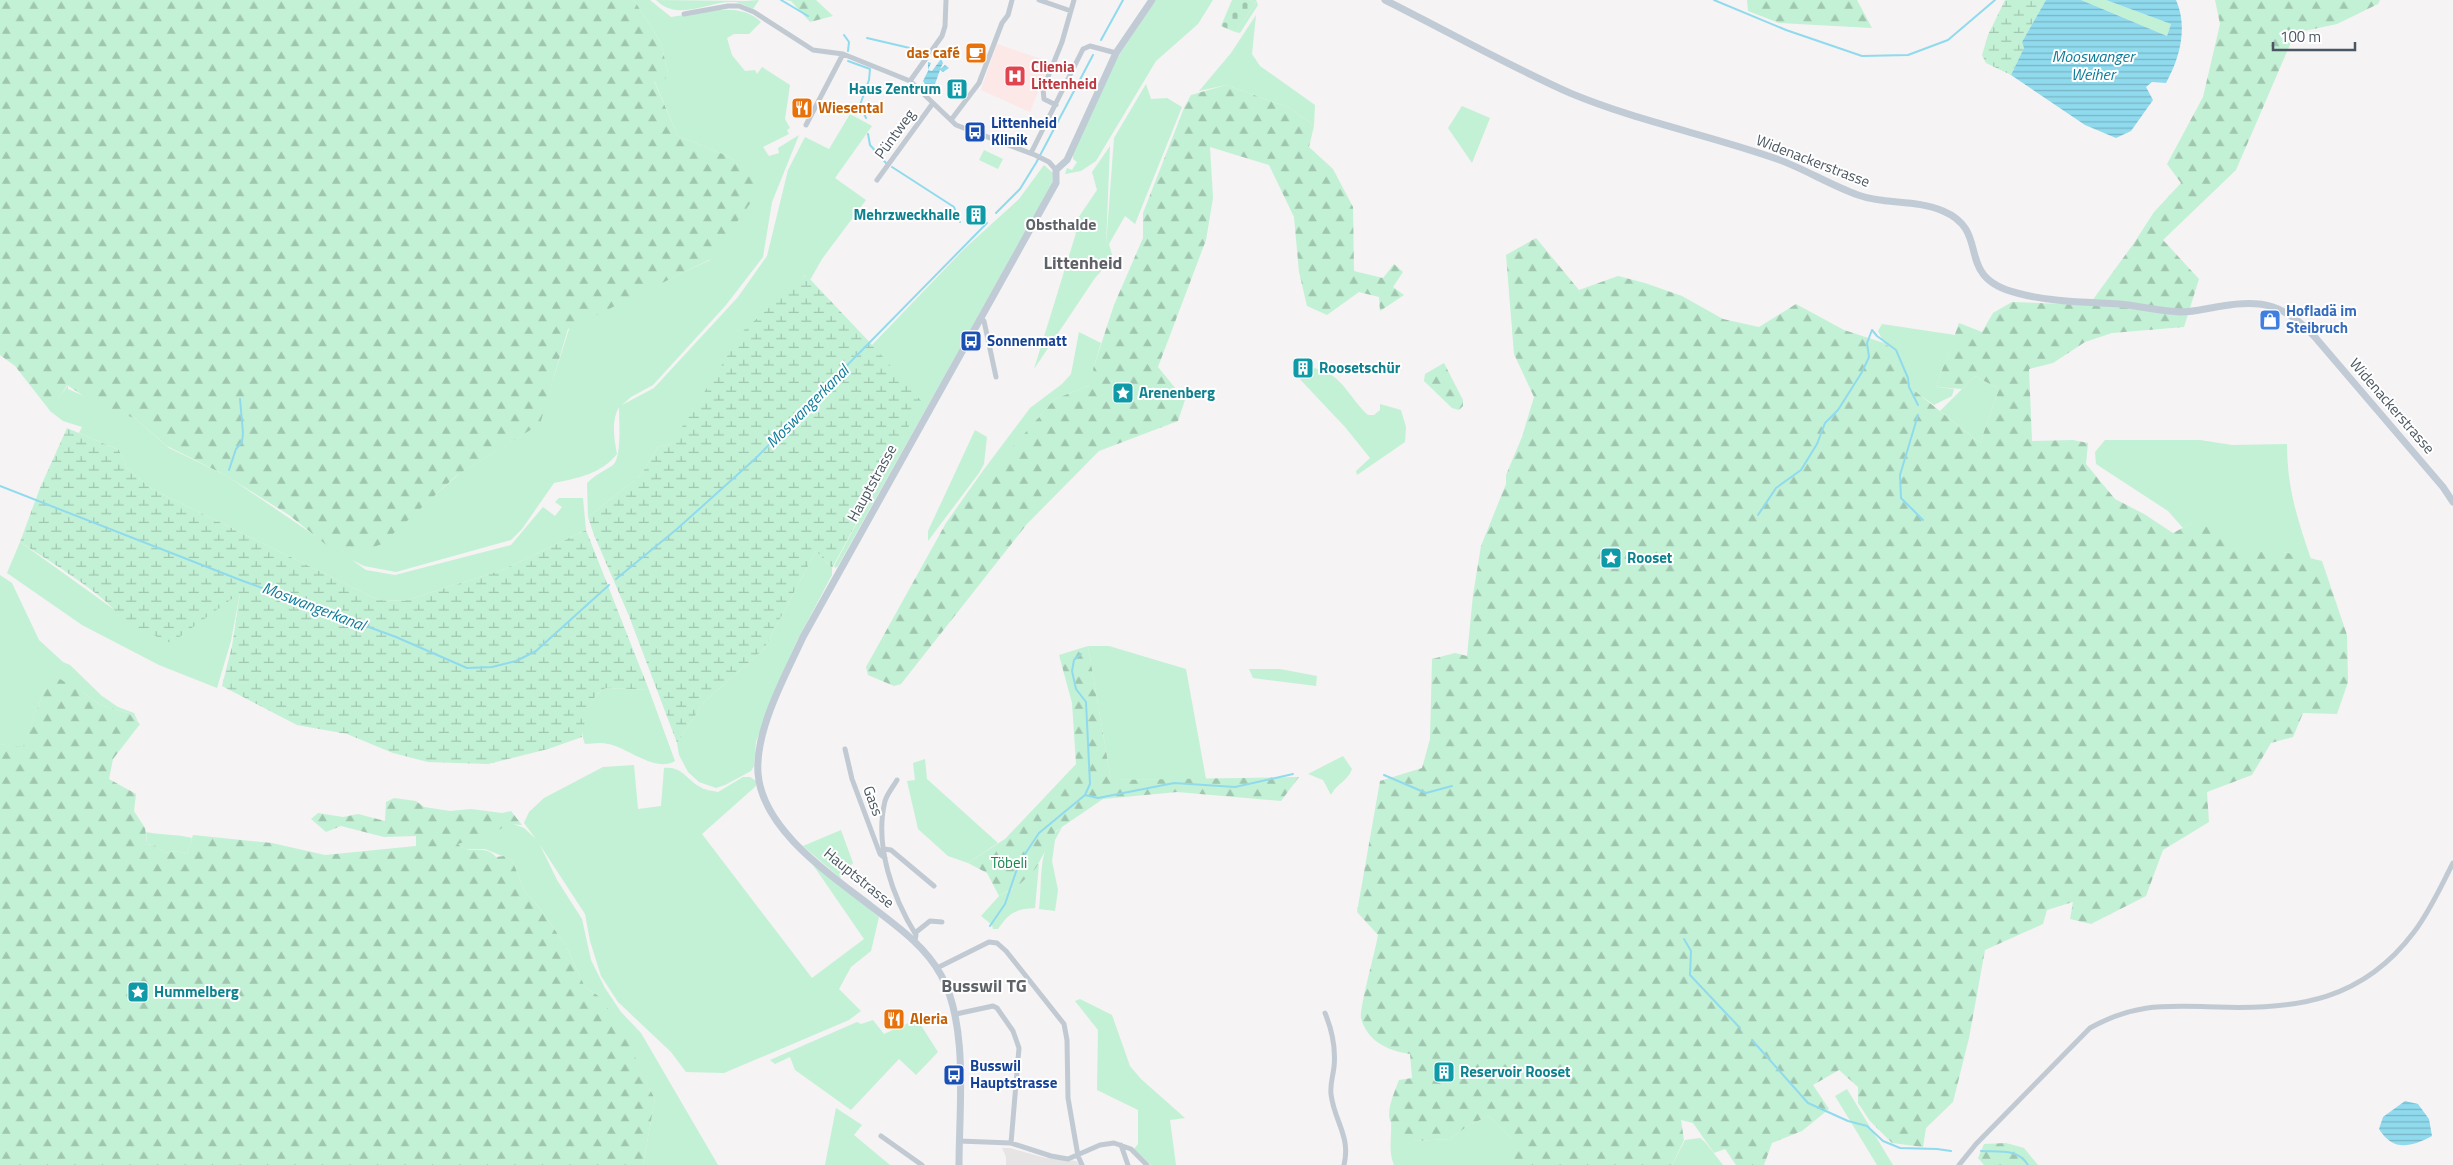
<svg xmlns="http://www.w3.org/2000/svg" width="2453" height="1165" font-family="'Titillium Web',sans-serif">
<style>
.education{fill:#e6e4e5}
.medical{fill:#fce8e6}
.green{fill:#c3f1d5}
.forest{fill:url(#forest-firs)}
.wetland{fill:url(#wetland-marsh)}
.cemetery{fill:url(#cemetery-stones)}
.water{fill:url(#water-rules)}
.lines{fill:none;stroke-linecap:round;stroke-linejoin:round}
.stream{stroke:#90daee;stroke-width:2}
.street{stroke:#c1cad2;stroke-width:5}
.secondary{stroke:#c1cbd6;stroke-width:7}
.labels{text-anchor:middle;stroke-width:4;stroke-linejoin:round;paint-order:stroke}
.food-label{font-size:15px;font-weight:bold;fill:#c56008;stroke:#fff;text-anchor:start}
.health-label{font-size:15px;font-weight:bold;fill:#be3a42;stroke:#fff;text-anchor:start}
.culture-label{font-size:15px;font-weight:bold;fill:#0d838f;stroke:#fff;text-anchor:start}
.transit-label{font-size:15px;font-weight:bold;fill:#164399;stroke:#fff;text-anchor:start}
.street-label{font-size:15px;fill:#4a5661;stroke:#fff}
.shop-label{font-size:15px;font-weight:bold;fill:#366cbe;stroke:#fff;text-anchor:start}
.park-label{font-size:15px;fill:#17864f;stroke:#fff}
.water-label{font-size:16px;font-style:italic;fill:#0c7c9b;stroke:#fff}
.neighbourhood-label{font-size:16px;font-weight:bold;fill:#5f6368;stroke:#fff}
.quarter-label{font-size:18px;font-weight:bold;fill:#5f6368;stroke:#fff}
</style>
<defs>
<pattern id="forest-firs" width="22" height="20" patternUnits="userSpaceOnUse" patternTransform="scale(1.25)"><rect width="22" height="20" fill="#c3f1d5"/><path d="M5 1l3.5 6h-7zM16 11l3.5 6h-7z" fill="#a0c6b0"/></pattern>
<pattern id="wetland-marsh" width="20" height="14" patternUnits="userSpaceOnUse" patternTransform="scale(1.25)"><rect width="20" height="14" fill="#c3f1d5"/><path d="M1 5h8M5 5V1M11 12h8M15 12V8" fill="none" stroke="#a0c6b0"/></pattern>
<pattern id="cemetery-stones" width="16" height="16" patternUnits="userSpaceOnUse" patternTransform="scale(1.25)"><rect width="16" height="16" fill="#c3f1d5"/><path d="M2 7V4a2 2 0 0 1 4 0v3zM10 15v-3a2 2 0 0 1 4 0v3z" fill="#a0c6b0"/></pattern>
<pattern id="water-rules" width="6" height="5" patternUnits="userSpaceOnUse" patternTransform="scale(1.25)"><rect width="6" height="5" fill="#90daee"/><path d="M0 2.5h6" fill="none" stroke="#78b4c4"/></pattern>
</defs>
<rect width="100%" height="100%" fill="#f5f3f3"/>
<path class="education" d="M1002,1148H1010L1046,1158L1076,1161L1080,1165H1006V1157Z"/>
<path class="medical" d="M997,44L1050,62L1030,112L981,90Z"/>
<path class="green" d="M634,0H650L671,17C700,14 739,0 761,22L749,34H734L727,38L732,55L745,71L755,70L757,74L762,67L790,85L785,119L790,128L787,130L789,134L763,147L769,156L779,153L778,148L799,135L772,202L763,257L726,305L653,385L631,397L622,405L654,388L738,297L767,256L788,170L805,137L829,149L850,114L872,126L835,178L866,200L822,259L810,280L805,275L671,444L658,447L641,475L588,517L587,483C595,475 604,471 613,465C622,457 619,420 619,407C611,421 614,438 617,454C601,474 578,478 554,483L522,529L511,540L396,572L364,566L352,560L366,570L395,575L511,545L543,507L555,516L562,507L555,502L559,498H583L586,530L502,570L404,601L378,600L152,489L127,468L119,450L79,433L82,427L63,421L50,411L68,385V389L136,419L169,448L227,476L345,556L380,544L459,474L539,424L570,326L710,260L760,188L730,157L678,136L654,80L668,73L661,43Z
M656,0L746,1L759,0L753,9C748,7 741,3 735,2C708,0 679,23 656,0Z
M1156,0H1213L1198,24L1156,61L1096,161L1081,171L1065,174L1067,168L1072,170L1077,162L1073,159V153L1113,64Z
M1249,0H1256L1258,5L1240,33L1235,32L1256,3Z
M2081,0H2106L2171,24L2167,36Z
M1256,15L1252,54L1260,66L1315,105L1314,126L1290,108L1226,85L1199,91L1231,53Z
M1146,84L1151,99L1167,98L1182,107L1135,224L1125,216L1109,244L1113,258L1095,278L1034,369L1076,233L1072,227L1097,190L1092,172L1110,146L1106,246L1114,138Z
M1462,106L1490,118L1472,163L1448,128Z
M984,150L1003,159L998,169L979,160Z
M1044,165L1053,173L1052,184L838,566L835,568L834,566L921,402L872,345L964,249L1019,199Z
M1882,324L1955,335L1936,387L1954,389L1952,396L1934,405L1910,388L1896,352L1884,343L1878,331Z
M1079,332L1101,343L1093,369L1096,377L1088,386L1055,399L987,477L982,472L1030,408L1062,384L1071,374Z
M1314,368C1342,373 1349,398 1368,415H1374L1380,410V404L1401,410L1406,427L1405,442L1357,475L1356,471L1370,458L1345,427L1295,374L1296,370L1311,375Z
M1975,376L1999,389L1980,443L1940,411Z
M975,430L987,437L984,464L979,473L928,541V531Z
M2105,440H2200L2232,445L2287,444C2287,487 2297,518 2311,559L2284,552H2238L2192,523L2183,528L2168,511L2096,464L2095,452Z
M20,542L119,613L240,593L231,641L217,688L159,665L82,625L7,573Z
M816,551L832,568V575L796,643L776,688L756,742L754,766L751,771L725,785L716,788L699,782L688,772L679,755L677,743L704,702L764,649Z
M0,575L12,583L39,640L63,662L70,665L102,696L118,707L134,713L138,722L129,713L100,705L84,693L45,688L23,748L0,744Z
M1088,646H1109L1186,669L1206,779L1111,780Z
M1249,669H1280L1317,676L1316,686L1253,678Z
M606,688L649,690L675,761C655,773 627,747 608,744C601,742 592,744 585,744C577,727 589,696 606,688Z
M1343,756L1352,769C1348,781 1336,784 1331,795L1323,780L1308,774Z
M925,759L927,779L998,843L968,863L948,856L918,829L907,781L915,780L913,763Z
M634,765L638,809L661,806L664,768C683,766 687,781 702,788C706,790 713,791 718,792L743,777H750L756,781V786L702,834L812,978L864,939L811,862L879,917L871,951L851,967L839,989L861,1011L849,1020L724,1073L686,1072L671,1052L618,1002L601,976L590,941L585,914L540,845L557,880L582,919L591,960L605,988L621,1012L641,1033L718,1165H643L655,1099L600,997L585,987L566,946L539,907L525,892L512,860L485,849H465L455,843L510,823L524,828L536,839L524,823L529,812L544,798L603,767Z
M1062,827L1055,840L1052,861L1058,890L1055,911L1039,909C1043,882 1036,844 1062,827Z
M841,830L853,863L840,878L803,846Z
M146,832C161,835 177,834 192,838L187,854L176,851L165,853L156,846L147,844Z
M1039,864L1035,908C1015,909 1009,913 998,929H993L992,925L981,916L999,896L1012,889Z
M1080,999L1112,1015L1130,1066L1141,1079L1185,1118L1170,1120L1176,1165H1151L1134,1149L1138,1144V1110L1097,1090L1098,1030L1075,1001Z
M917,1019L938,1052L916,1075L899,1059L851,1110L795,1070L790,1057L775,1064L770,1060L857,1022L861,1024L873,1020L884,1034Z
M1847,1089L1893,1165H1877L1835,1096Z
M836,1108L862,1125L854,1135L890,1165H825Z
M1489,1116L1511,1138V1165H1394C1388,1151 1392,1138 1391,1123L1415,1141L1450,1139L1469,1125Z
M1700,1138L1705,1142L1723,1165H1672L1685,1140Z"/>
<path class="forest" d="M0,0H634L661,43L668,73L665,79L654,81L678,136L730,157L761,188L711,259L568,329L540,424L456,476L382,544L346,557L329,547L289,515L225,475L167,446L136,419L91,401L67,385L51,412L15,366L0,355Z
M786,0H816L833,16L810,22L791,1Z
M1747,0H1857L1872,28L1779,23L1748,11Z
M2215,0H2380L2378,4L2337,24L2295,33L2236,170L2163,240L2199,279L2184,327L2112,333L2085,342L2053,363L2029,369L2032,441L2073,440L2088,443L2086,464L2115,499L2144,514L2173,533L2192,523L2225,531L2238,552H2284L2322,561L2347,635L2348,682L2337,714L2303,713L2293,737L2271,743L2252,775L2207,792L2209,822L2163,850L2146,896L2091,924L2070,919L2073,902L2047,910L2043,924L1985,950L1969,1038L1953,1102L1926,1128L1923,1147L1892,1143L1870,1121L1858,1103V1087L1839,1070L1813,1085L1829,1109L1802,1131L1772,1143L1764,1165H1736L1725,1149L1714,1153L1693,1123L1681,1120L1684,1140L1672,1165H1511V1138L1489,1116L1469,1125L1450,1139L1415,1141C1408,1136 1398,1130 1392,1124C1384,1114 1395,1091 1399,1080L1412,1078L1410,1054C1388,1051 1367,1041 1361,1018C1359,1010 1376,948 1378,935L1357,912L1380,781L1422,768L1430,739L1432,659L1455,653L1467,656L1473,595L1481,546L1506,484V475L1522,437L1534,397L1514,354L1506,255L1536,238L1579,290L1618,276L1645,283L1682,296L1723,319L1759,327L1796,304L1844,330L1884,343L1896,352L1911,388L1980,443L1999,389L1975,376L1962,389L1936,387L1959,323L1982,332L1993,313L2012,302L2089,305L2134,243L2154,212L2181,183L2167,164L2203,97L2220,24Z
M1226,85L1290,108L1314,126L1309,147L1333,169L1353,207L1354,271L1383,278L1394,264L1403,272L1393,287L1404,295L1380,311L1379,297L1359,292L1327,315L1307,306L1299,272L1294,217L1269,165L1210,147L1213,198L1206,240L1158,367L1185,400L1178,421L1099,451L1027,524L901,684L894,686L868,675L866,667L946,523L982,472L987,476L1055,399L1088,386L1095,377L1093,369L1114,305L1143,238V213L1184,108L1191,95Z
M1444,363L1463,400V406L1459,410L1452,408L1424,381L1425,374Z
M1088,646L1111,780L1299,777L1281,801L1177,792L1103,799L1056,831L1036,868L1020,884L999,896L987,873L968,863L1005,839L1076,764L1072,703L1059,655Z
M60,679L84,693L100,705L129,713L140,724L113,759L109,779L136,794L134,811L145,828L147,844L156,846L165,853L176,851L187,854L193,835L272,843L325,855L416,846V836L384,837L341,826L326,832L311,819L318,813L343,817L358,814L385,821L386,802L394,798L416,801L424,807L450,811L471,809L502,813L511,811L522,825L509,824L495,832L458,844C468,856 485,843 496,857L504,856L512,860L525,892L539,907L566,946L585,987L600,997L631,1043L638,1067L655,1099L643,1165H0V744L23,747L45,688Z
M2006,1143L2024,1148L2038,1165H1984L1978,1158L1984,1144Z"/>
<path class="wetland" d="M2005,0H2046L2022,42L2024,48L2011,75L1986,63L1982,55L1988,35Z
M806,275L876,349L922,402L832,568L816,551L764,649L704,702L677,743L629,616L594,535L588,517L641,475L658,447L671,444L744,330Z
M67,428L119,450L127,468L152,489L378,600L404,601L502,570L586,530L649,690L606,688C588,696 585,720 582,737L548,749L488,764L428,762L393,753L347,734L297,725L222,686L232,646L240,593L171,643L122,621C115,600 41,556 20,542L40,488Z"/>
<path class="cemetery" d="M1232,0H1249L1256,3L1235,32L1221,26Z"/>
<path class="water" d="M2046,0H2081L2167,36L2171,24L2106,0H2176C2188,27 2180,58 2166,83L2152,82L2146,87L2153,100L2131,131L2116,138L2085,125L2011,75L2024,48L2022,42Z
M941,59L943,63L940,69L945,65L949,68L943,72L940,70L935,84L926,86L923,81L928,71V62L931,63L928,70L932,71Z
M2405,1101L2418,1104L2429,1119L2432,1136C2411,1147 2393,1152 2379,1129L2383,1117Z"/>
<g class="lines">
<path class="stream" d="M781,0L808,16
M1714,0L1786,30L1862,56L1908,55L1948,40L1995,0
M844,35L849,42L848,51
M867,38L914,49
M1101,40L1123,0
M848,61L870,69L869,80L860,105L866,118
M868,134L870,145L886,163
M892,167L954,207L960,222
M996,213L1020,189L1036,163L1093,55
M1872,330L1877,336L1896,350L1908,378L1909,387L1918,405
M1918,415L1900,475L1901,498L1923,520
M229,470L236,449L242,442L243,433L240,399
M0,486L243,581L396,637L467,668L492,667L516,661L536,651L609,585
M1758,515L1776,488L1801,470L1817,444L1825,423L1838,410L1862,372L1869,357L1867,343L1872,330
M616,579L677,529L756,458L987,223
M1081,654L1074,660L1072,671L1076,689L1086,702L1090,784L1085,795
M1384,775L1426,793L1452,786
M990,926L1005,904L1019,863L1039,833L1085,795L1098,798L1174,783L1235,787L1293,774
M1684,939L1691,951L1690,975L1740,1028
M1752,1040L1808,1103L1848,1121L1867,1126L1883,1141L1900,1148L1937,1149L1951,1151
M1981,1151C1999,1152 2018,1148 2028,1165"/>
<path class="street" d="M1039,0L1071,11
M684,14L728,6H739L754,12L813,50L843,54L910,81L956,125L1035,155L1049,162L1056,170
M910,81L942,36L945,26L946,0
M1056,105L1044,99L1043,89L1062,42L1074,0
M951,120L979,83L1002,23L1008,15L1012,0
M806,125L843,54
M1031,153L1083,49L1090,46L1116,53
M877,180L933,103
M980,318L984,321L996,377
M845,749L852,779L880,854L885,858
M897,780C893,787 887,794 885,801C874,846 893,898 916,935L915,940
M884,849L891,850L934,886
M915,933L930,921L942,922
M937,968L989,942L997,943L1006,951L1064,1024L1067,1040L1068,1098L1078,1156L1082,1165
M1325,1013C1332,1030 1336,1048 1334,1067C1333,1076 1330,1084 1331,1094C1334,1121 1351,1136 1344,1165
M956,1014L993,1006L997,1008L1013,1031L1019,1048L1011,1143
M881,1136L922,1165
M959,1141L1011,1143L1051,1156L1068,1159L1100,1145L1114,1143L1131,1149L1147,1165
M1121,1145L1128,1165
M1959,1165L1976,1144L2090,1028C2137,1002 2166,1006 2218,1007C2298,1010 2363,1000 2414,932C2430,911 2441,886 2453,863"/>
<path class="secondary" d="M1385,0C1447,31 1507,65 1570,93C1637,121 1709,135 1777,159C1805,169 1830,185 1858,195C1885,205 1915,199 1943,211C1993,232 1952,277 2017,293C2050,302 2085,302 2119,304C2140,306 2160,311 2181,312C2195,312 2208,308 2222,306C2263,299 2285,305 2314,336L2443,487L2453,502
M959,1165C959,1108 969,1026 941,975C925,946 898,927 872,907C831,875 762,830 758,773C755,730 785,676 803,637L1056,183V170L1067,160L1116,53L1152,0"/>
</g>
<defs>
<g id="cafe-square" transform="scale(1.125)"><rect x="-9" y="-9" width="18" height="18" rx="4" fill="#e8710a" stroke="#fff"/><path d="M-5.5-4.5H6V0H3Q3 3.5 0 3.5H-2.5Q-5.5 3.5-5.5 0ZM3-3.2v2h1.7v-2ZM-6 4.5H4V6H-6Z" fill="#fff"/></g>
<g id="hospital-square" transform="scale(1.125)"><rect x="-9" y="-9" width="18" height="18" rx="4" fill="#e0444e" stroke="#fff"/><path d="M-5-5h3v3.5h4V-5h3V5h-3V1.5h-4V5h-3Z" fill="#fff"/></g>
<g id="building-square" transform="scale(1.125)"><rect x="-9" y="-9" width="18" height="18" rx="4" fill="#0f9aa8" stroke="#fff"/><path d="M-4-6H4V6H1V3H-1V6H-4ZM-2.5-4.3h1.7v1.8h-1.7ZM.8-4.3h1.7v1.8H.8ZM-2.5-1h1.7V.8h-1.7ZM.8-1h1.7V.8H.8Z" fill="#fff"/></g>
<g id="restaurant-square" transform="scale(1.125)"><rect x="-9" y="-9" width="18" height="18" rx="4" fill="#e8710a" stroke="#fff"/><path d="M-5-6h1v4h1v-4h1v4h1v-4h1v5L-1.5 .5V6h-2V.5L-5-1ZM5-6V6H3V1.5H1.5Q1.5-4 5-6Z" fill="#fff"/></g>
<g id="bus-square" transform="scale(1.125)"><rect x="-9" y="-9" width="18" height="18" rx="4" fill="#1a4fb4" stroke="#fff"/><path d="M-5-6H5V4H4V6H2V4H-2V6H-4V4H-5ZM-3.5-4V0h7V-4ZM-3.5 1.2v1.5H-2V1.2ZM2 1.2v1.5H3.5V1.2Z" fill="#fff"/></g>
<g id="shop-square" transform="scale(1.125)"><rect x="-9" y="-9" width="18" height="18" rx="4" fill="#3f7fe0" stroke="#fff"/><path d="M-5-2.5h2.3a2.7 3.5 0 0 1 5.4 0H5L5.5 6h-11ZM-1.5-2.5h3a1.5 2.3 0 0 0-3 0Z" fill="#fff"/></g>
<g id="sight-square" transform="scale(1.125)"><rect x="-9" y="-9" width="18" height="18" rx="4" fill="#0f9aa8" stroke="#fff"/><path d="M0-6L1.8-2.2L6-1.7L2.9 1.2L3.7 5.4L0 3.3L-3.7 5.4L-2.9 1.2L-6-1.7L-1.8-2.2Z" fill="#fff"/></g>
</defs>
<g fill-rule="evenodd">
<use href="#cafe-square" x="976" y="53"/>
<use href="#hospital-square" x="1015" y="76"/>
<use href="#building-square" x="957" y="89"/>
<use href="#restaurant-square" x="802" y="108"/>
<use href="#bus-square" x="975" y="132"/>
<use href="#building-square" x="976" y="215"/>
<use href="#shop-square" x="2270" y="320"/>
<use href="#bus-square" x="971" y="341"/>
<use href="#building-square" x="1303" y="368"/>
<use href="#sight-square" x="1123" y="393"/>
<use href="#sight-square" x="1611" y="558"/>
<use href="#sight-square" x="138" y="992"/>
<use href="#restaurant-square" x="894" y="1019"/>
<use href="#building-square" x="1444" y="1072"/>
<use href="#bus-square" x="954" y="1075"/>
</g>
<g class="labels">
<g class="food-label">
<text x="960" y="58" text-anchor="end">das café</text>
<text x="818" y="113">Wiesental</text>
<text x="910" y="1024">Aleria</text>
</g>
<g class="health-label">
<text x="1031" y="72">Clienia<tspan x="1031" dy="17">Littenheid</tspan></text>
</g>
<g class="culture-label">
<text x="941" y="94" text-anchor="end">Haus Zentrum</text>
<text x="960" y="220" text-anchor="end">Mehrzweckhalle</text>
<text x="1319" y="373">Roosetschür</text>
<text x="1139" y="398">Arenenberg</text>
<text x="1627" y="563">Rooset</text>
<text x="154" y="997">Hummelberg</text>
<text x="1460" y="1077">Reservoir Rooset</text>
</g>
<g class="transit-label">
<text x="991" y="128">Littenheid<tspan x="991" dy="17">Klinik</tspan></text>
<text x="987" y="346">Sonnenmatt</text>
<text x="970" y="1071">Busswil<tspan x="970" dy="17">Hauptstrasse</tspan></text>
</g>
<g class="street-label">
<text transform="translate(895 134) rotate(-54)" y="5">Püntweg</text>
<text transform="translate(1813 161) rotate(21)" y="5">Widenackerstrasse</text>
<text transform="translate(2392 406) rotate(49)" y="5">Widenackerstrasse</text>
<text transform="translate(872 483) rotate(-61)" y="5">Hauptstrasse</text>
<text transform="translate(873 801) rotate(70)" y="5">Gass</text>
<text transform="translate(859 878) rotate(39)" y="5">Hauptstrasse</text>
</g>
<g class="shop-label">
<text x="2286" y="316">Hofladä im<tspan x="2286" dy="17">Steibruch</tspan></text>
</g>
<g class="park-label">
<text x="1009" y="868">Töbeli</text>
</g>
<g class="water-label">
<text x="2093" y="62">Mooswanger<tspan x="2093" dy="18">Weiher</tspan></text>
<text transform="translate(807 406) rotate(-45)" y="6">Moswangerkanal</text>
<text transform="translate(314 606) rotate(21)" y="6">Moswangerkanal</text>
</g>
<g class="neighbourhood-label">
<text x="1061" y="230">Obsthalde</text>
</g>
<g class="quarter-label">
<text x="1083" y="269">Littenheid</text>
<text x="984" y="992">Busswil TG</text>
</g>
</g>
<path d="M2273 42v8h82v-8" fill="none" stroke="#4a5661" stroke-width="2.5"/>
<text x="2280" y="42" font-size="15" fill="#4a5661" stroke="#ffffff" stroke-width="4" paint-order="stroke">100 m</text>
</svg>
